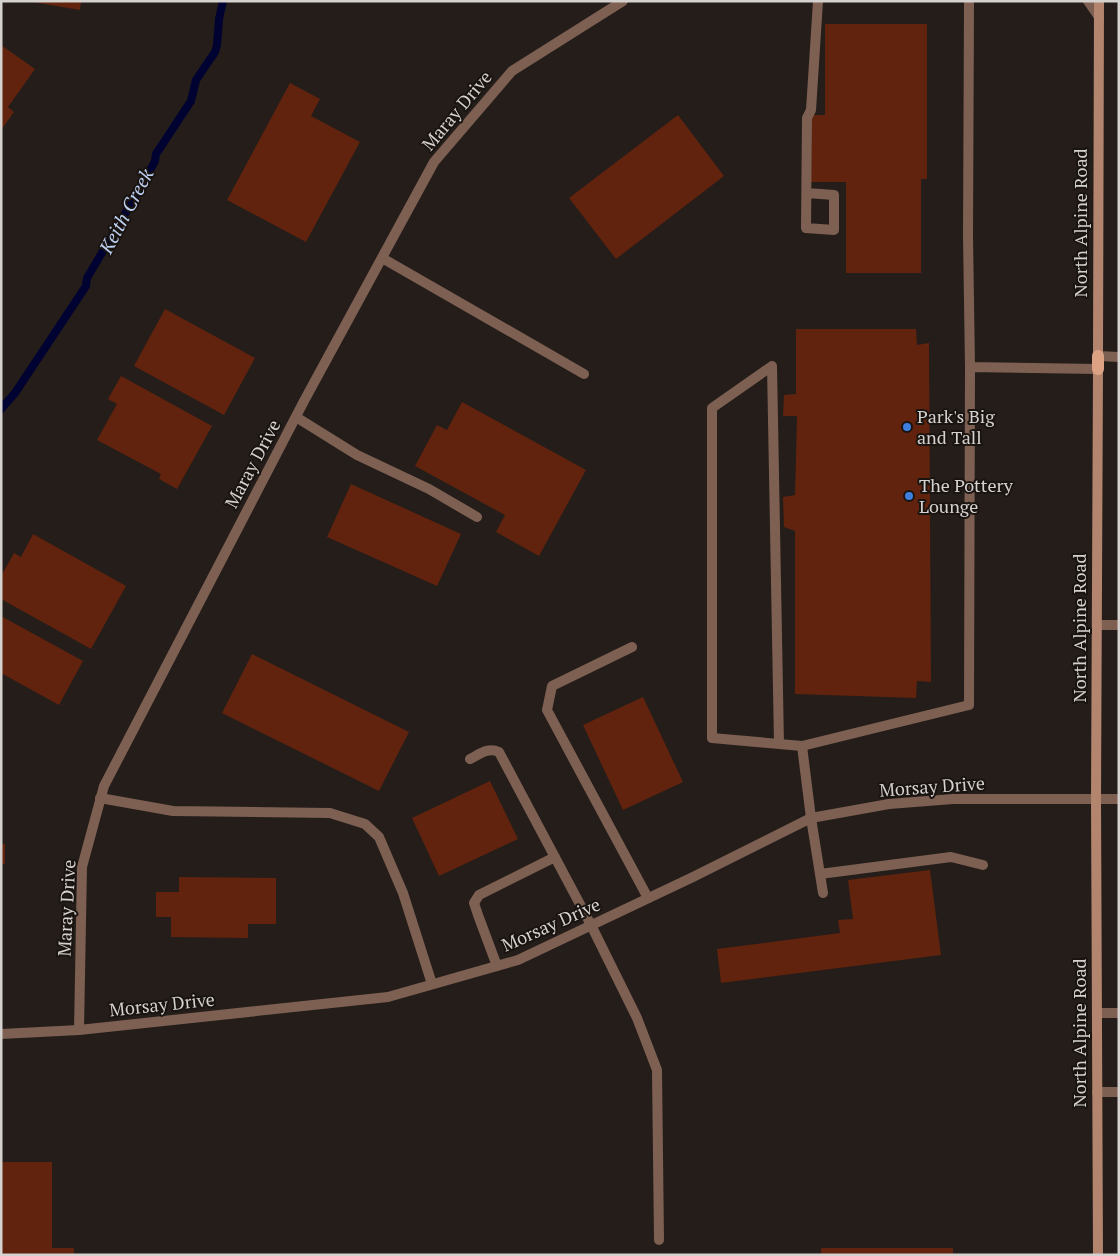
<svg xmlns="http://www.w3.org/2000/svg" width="1120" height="1256" font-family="'PT Serif',serif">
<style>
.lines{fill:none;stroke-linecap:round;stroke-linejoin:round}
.stream{stroke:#000231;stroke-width:8}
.building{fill:#61230d}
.service{stroke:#7d6052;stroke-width:10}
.minor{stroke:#7d6052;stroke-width:10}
.tertiary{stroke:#7d6052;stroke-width:10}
.secondary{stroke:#b3856f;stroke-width:10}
.primary{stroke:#dda284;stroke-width:12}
.shop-dot{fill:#3f7fe0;stroke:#1a1411;stroke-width:2}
.labels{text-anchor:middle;stroke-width:4;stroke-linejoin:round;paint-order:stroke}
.street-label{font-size:18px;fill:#d5d1cf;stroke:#1a1411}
.poi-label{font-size:18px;fill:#d5d1cf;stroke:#1a1411;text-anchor:start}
.water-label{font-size:19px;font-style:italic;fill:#bdd0f1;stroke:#1a1411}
</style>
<rect width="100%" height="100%" fill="#241d1a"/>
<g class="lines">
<path class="stream" d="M1,409L15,393L86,286L87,278L145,180L155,161L156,154L191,101L196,80L215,52L217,45L219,19L223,1"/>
</g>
<path class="building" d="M33,1H81L80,10L33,2Z
M825,24H927V179H921V273H846V182H811L812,115H825Z
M1,45L35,69L8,107L14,112L1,130Z
M290,83L320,99L311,116L360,142L306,242L227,200Z
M678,115L724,176L616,259L569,198Z
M165,309L255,358L224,415L134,366Z
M796,329H916L917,345L929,343L931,682L917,681L916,698L795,694V531L784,527L783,497L795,495L797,416H783L784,395L796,394Z
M121,376L212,426L177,489L159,479L161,474L97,440L117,404L108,399Z
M462,402L586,470L539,556L496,532L505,515L415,466L437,425L447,430Z
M351,484L461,534L437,586L327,537Z
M33,534L126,586L91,649L1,599V576L14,553L21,557Z
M1,616L83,661L59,705L1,673Z
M252,654L409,732L379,791L222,713Z
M643,697L683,782L623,810L583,725Z
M490,781L518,839L439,876L412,818Z
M1,844H5V864H1Z
M930,870L941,955L721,983L717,949L840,933L838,920L853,919L848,880Z
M179,877L276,878V924H248V938L171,937V917H156V892H179Z
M1,1162H52V1248H74V1255H1Z
M821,1248H953V1255H821Z"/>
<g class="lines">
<path class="service" d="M807,193L834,195V230L806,228L807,118L811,110L818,1
M382,258L584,374
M1098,356L1119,357
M970,367L1098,369
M296,417L357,455L429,489L477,517
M1097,625H1119
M632,647L552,686L547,710L648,898
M779,744L772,366L712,408V738L802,746
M470,759C480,754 488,747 499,752L591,925L637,1018L657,1070L659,1240
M100,798L173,811L330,813L365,824L379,837L403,893L432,984
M820,874L951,857L983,865
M823,893L811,818L802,746L969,705L970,367L968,236L969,1
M497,966L478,915L474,903L479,895L555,857
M1097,1013H1119
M1097,1092H1119"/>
<path class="minor" d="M1096,799H1119"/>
<path class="tertiary" d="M1088,1L1099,17
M79,1030L82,867L104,786L304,401L434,162L512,71L623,1
M1,1034L79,1030L388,997L518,960L693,877L811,818L889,804L953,799H1096"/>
<path class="secondary" d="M1098,356L1099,1
M1098,369L1096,799L1098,1255"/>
<path class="primary" d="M1098,356V369"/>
</g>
<g class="shop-dot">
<circle cx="907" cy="427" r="5"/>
<circle cx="909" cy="496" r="5"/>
</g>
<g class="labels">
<g class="street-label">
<text transform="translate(457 111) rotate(-50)" y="6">Maray Drive</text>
<text transform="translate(1081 223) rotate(-90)" y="6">North Alpine Road</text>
<text transform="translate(253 464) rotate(-62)" y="6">Maray Drive</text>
<text transform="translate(1080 628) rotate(-90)" y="6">North Alpine Road</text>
<text transform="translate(932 787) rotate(-4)" y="6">Morsay Drive</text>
<text transform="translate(67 908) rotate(-87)" y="6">Maray Drive</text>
<text transform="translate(551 925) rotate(-24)" y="6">Morsay Drive</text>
<text transform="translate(162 1005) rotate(-6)" y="6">Morsay Drive</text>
<text transform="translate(1080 1033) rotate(-90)" y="6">North Alpine Road</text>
</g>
<g class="poi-label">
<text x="917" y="423">Park's Big<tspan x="917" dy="21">and Tall</tspan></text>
<text x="919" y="492">The Pottery<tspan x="919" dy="21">Lounge</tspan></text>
</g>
<g class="water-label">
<text transform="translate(126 211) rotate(-62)" y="7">Keith Creek</text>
</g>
</g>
<rect width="1120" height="1256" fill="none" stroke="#d5d1cf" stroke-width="5"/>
</svg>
